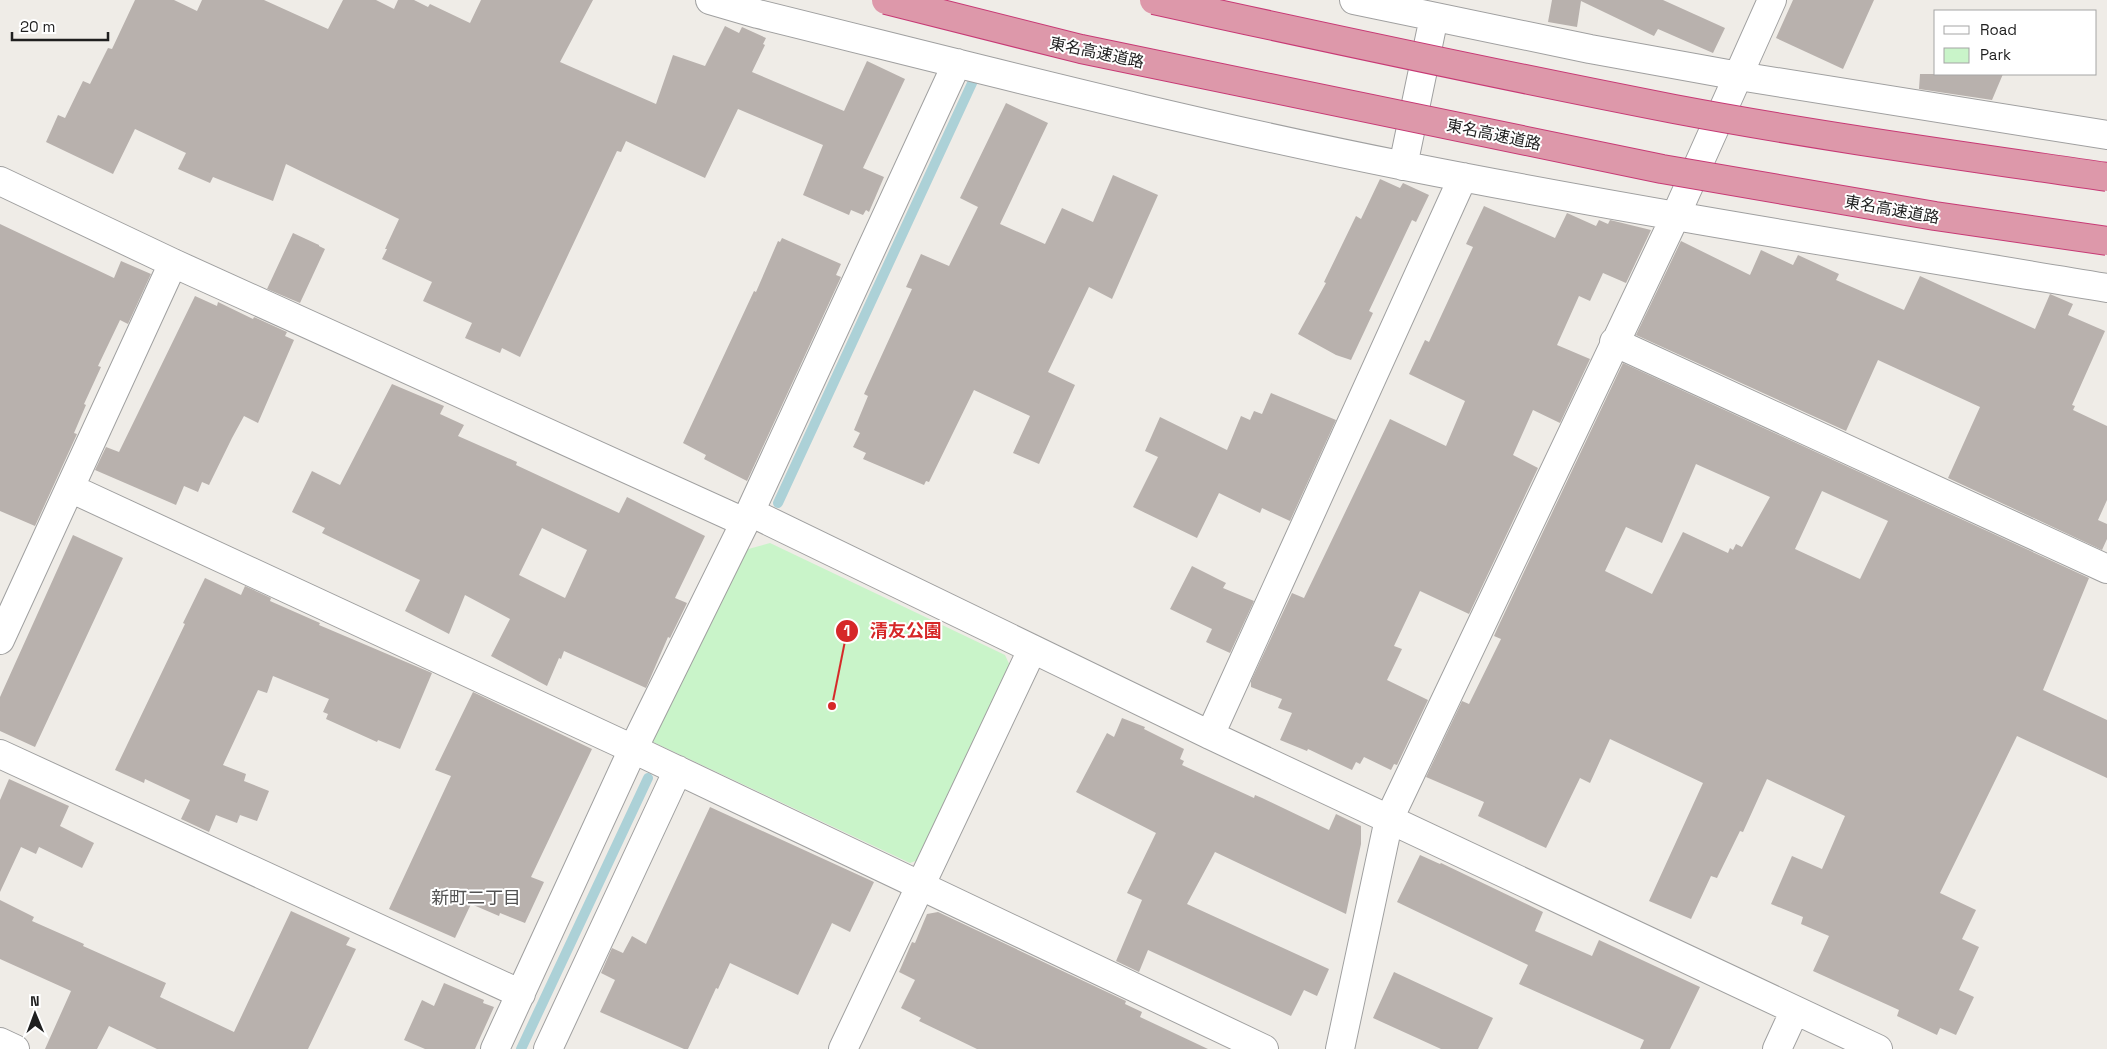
<svg xmlns="http://www.w3.org/2000/svg" width="2107" height="1049" font-family="'Space Grotesk','Noto Sans JP',sans-serif">
<style>
.park{fill:#c9f4c9}
.lines{fill:none;stroke-linecap:round;stroke-linejoin:round}
.stream{stroke:#acd1d7;stroke-width:10}
.building{fill:#b8b1ad;fill-rule:evenodd}
.street-casing{stroke:#a0a0a0;stroke-width:30}
.street{stroke:#fff;stroke-width:28}
.highway-bridge-casing{stroke:#c73a75;stroke-width:30;stroke-linecap:butt}
.highway-bridge{stroke:#dd98aa;stroke-width:28}
.labels{text-anchor:middle;stroke-width:4;stroke-linejoin:round;paint-order:stroke}
.street-label{font-size:16px;fill:#1f1f1f;stroke:#fff}
.neighbourhood-label{font-size:18px;fill:#525252;stroke:#fff}
.leader{fill:none;stroke:#d62828;stroke-width:2}
.callout-dot{fill:#d62828;stroke:#fff;stroke-width:2}
.mark-label{font-size:15px;text-anchor:middle;font-weight:bold;fill:#fff}
.callout-label{font-size:18px;text-anchor:middle;font-weight:bold;fill:#d62828;stroke:#fff;stroke-width:4;stroke-linejoin:round;paint-order:stroke}
</style>
<rect width="100%" height="100%" fill="#efece7"/>
<path class="park" d="M770,543L1005,655L1012,670L924,858L910,863L651,741L741,551Z"/>
<g class="lines">
<path class="stream" d="M778,503L973,81
M521,1049L648,778"/>
</g>
<path class="building" d="M135,0H174L197,11L202,0H264L328,29L343,0H376L394,9L398,0H414L428,7L430,4L470,23L481,0H593L560,62L656,104L673,55L705,66L725,26L739,33L742,27L766,38L763,44L765,45L752,72L844,111L867,61L905,79L863,168L884,177L869,212L866,210L863,215L851,210L849,215L803,195L823,145L738,109L705,178L626,141L621,152L617,151L520,357L502,348L500,353L465,338L472,323L423,301L432,282L382,259L387,249H385L399,219L286,164L273,201L213,177L210,183L178,169L186,153L135,129L113,174L46,142L58,115L65,118L83,81L90,84L108,48L112,49Z
M1552,0H1663L1725,28L1713,53L1658,29L1654,36L1581,1L1577,27L1548,22Z
M1793,0H1874L1843,69L1776,38Z
M1920,74H2003L1992,100L1919,89Z
M1006,103L1048,123L1000,224L1045,244L1062,208L1093,222L1113,175L1158,195L1112,299L1089,287L1048,372L1075,385L1039,464L1013,453L1030,416L974,390L929,482L926,481L924,485L863,459L866,453L853,447L860,433L854,430L868,396L864,394L912,289L906,287L921,254L949,266L978,207L960,198Z
M1380,179L1400,188L1403,183L1429,195L1416,222L1412,220L1369,311L1373,313L1351,360L1336,355L1298,334L1326,283L1324,282L1356,216L1361,219Z
M1484,206L1555,238L1567,213L1596,226L1599,220L1608,224L1610,220L1651,230L1626,283L1603,273L1590,301L1579,296L1557,345L1590,359L1560,423L1533,410L1513,455L1538,468L1469,614L1420,591L1394,646L1402,649L1387,680L1428,700L1397,765L1394,764L1391,770L1364,757L1360,764L1356,762L1352,770L1308,749L1307,751L1280,740L1292,713L1278,708L1282,699L1251,687V681L1292,593L1304,598L1390,419L1446,446L1465,401L1409,374L1425,340L1429,342L1473,247L1466,244Z
M0,224L114,278L121,261L151,274L128,324L120,320L98,366L101,367L84,404L86,405L74,433L77,434L35,526L0,511Z
M293,233L319,245V246L325,249L300,303L267,289Z
M782,238L841,264L836,275L841,277L747,481L704,459L706,455L683,443L754,291L756,292L778,241L780,242Z
M1681,241L1750,275L1761,250L1793,265L1798,255L1839,274L1836,280L1904,310L1920,276L2035,329L2050,294L2073,304L2068,315L2105,331L2072,405L2075,406L2073,410L2107,426V500L2098,520L2107,524V539L2102,550L1948,478L1980,407L1878,360L1846,431L1636,335Z
M195,296L217,306L218,302L253,319L254,317L287,332L285,336L294,340L258,423L244,416L232,438L209,485L202,482L198,492L184,486L176,505L95,470L106,447L119,452Z
M1623,363L2089,578L2043,690L2107,720V778L2017,736L1940,893L1976,910L1962,939L1979,947L1959,990L1974,997L1956,1035L1940,1028L1937,1035L1897,1016L1899,1010L1813,971L1829,936L1801,924L1803,917L1771,904L1792,856L1822,869L1845,816L1767,779L1743,832L1740,831L1717,878L1711,876L1691,919L1649,901L1703,783L1610,739L1590,783L1580,778L1546,848L1478,816L1484,802L1426,777L1462,701L1469,704L1501,639L1494,636L1498,627ZM1696,464L1770,497L1742,547L1736,544L1733,550L1730,548L1728,553L1683,532L1652,594L1605,571L1626,527L1662,543ZM1822,491L1888,521L1860,579L1795,549Z
M392,384L444,406L440,414L464,425L458,436L517,462L516,465L619,513L627,497L705,536L675,598L687,603L670,638L668,637L646,688L564,651L561,659L559,658L547,686L491,656L510,619L465,595L449,634L405,611L420,580L322,533L325,528L292,512L312,471L340,485ZM542,528L587,550L565,598L519,575Z
M1271,393L1336,420L1290,521L1262,508L1260,513L1219,493L1197,538L1133,507L1158,457L1145,451L1160,417L1227,450L1241,416L1250,420L1254,411L1262,414Z
M73,535L123,558L35,747L0,731V697Z
M1192,566L1226,583L1223,588L1254,601L1230,653L1206,642L1212,629L1170,609Z
M205,578L241,595L245,586L271,598L270,601L320,623L319,625L432,673L400,749L378,740L377,742L326,719L328,714L323,712L329,699L273,676L267,693L258,690L223,765L246,774L244,781L269,791L257,821L240,815L237,823L216,815L209,832L181,819L190,800L145,779L144,783L115,770L185,624L183,623Z
M473,692L592,749L531,877L544,882L525,923L500,913L499,916L471,904L455,938L389,909L451,776L435,770Z
M1122,718L1145,727L1144,729L1184,749L1180,759L1184,761L1182,765L1254,798L1255,795L1262,798L1329,830L1336,814L1361,826V844L1346,914L1215,852L1187,904L1329,969L1317,996L1304,990L1291,1016L1148,950L1139,972L1116,961L1142,900L1127,893L1156,833L1076,792L1107,733L1114,737Z
M9,779L69,806L60,826L94,843L82,868L39,847L36,854L21,847L0,892V800Z
M710,807L874,882L850,932L832,923L798,995L730,963L718,989L716,988L688,1049H684L600,1012L615,980L601,973L612,948L623,953L632,936L646,944Z
M1420,855L1440,864L1441,863L1543,912L1535,931L1592,956L1599,940L1700,987L1670,1049H1640L1644,1040L1519,984L1528,965L1397,902Z
M0,900L34,917L32,921L84,944L83,946L166,983L160,997L234,1032L291,911L350,938L346,945L356,949L308,1049H157L109,1026L97,1049H45L71,991L0,959Z
M938,912L1126,1001L1125,1004L1142,1012L1140,1017L1208,1049H977L919,1021L921,1018L901,1008L915,980L899,972L912,942L915,943L927,914Z
M1394,972L1493,1018L1478,1049H1441L1373,1018Z
M444,983L484,1000L483,1003L494,1007L475,1049H425L404,1040L422,1000L434,1006Z"/>
<g class="lines">
<g class="street-casing">
<path id="street" d="M710,0L758,14C973,67 1187,123 1405,166C1638,212 1872,249 2107,288
M1354,0L1590,49L1739,76L2107,135
M1403,166L1434,17
M0,181L173,263L744,522
M1614,342L2107,569
M70,488L633,749L1264,1049
M750,512L1210,735L1878,1049
M0,640L173,263
M1210,735L1463,177
M0,754L521,994
M0,1042L15,1049
M495,1049L633,749L750,512L957,63
M548,1049L678,770
M843,1049L1032,650
M1340,1049L1389,819L1675,217L1772,0
M1777,1049L1795,1010"/>
</g>
<use href="#street" class="street"/>
<g class="highway-bridge-casing">
<path id="highway-bridge" d="M886,0L1081,49L1662,169L1935,216L2107,241
M1154,0C1327,38 1500,75 1674,109C1817,136 1963,156 2107,177"/>
</g>
<use href="#highway-bridge" class="highway-bridge"/>
</g>
<g class="labels">
<g class="street-label">
<text transform="translate(1097 52) rotate(12)" y="6">東名高速道路</text>
<text transform="translate(1494 134) rotate(12)" y="6">東名高速道路</text>
<text transform="translate(1892 209) rotate(10)" y="6">東名高速道路</text>
</g>
<g class="neighbourhood-label">
<text x="476" y="904">新町二丁目</text>
</g>
</g>
<path class="leader" d="M832 706L847 631"/>
<g class="callout-dot">
<circle cx="832" cy="706" r="5"/>
<circle cx="847" cy="631" r="12"/>
</g>
<g class="mark-label">
<text x="847" y="636">1</text>
</g>
<g class="callout-label">
<text x="906" y="637">清友公園</text>
</g>
<rect x="1934" y="10" width="162" height="65" fill="#ffffff" stroke="#a5a5a5"/>
<rect x="1944" y="26" width="25" height="8" fill="#ffffff" stroke="#a5a5a5"/>
<text x="1980" y="35" font-size="15" fill="#1f1f1f">Road</text>
<rect x="1944" y="48" width="25" height="15" fill="#c9f4c9" stroke="#a5a5a5"/>
<text x="1980" y="60" font-size="15" fill="#1f1f1f">Park</text>
<g transform="translate(35 1014) rotate(359)" stroke="#ffffff" stroke-width="4" paint-order="stroke">
<path d="M0-4L9 19L0 12L-9 19Z" fill="#1f1f1f"/>
<text y="-8" font-size="14" font-weight="bold" text-anchor="middle" fill="#1f1f1f">N</text>
</g>
<path d="M12 32v8h96v-8" fill="none" stroke="#1f1f1f" stroke-width="2.5"/>
<text x="20" y="32" font-size="15" fill="#1f1f1f" stroke="#ffffff" stroke-width="4" paint-order="stroke">20 m</text>
</svg>
